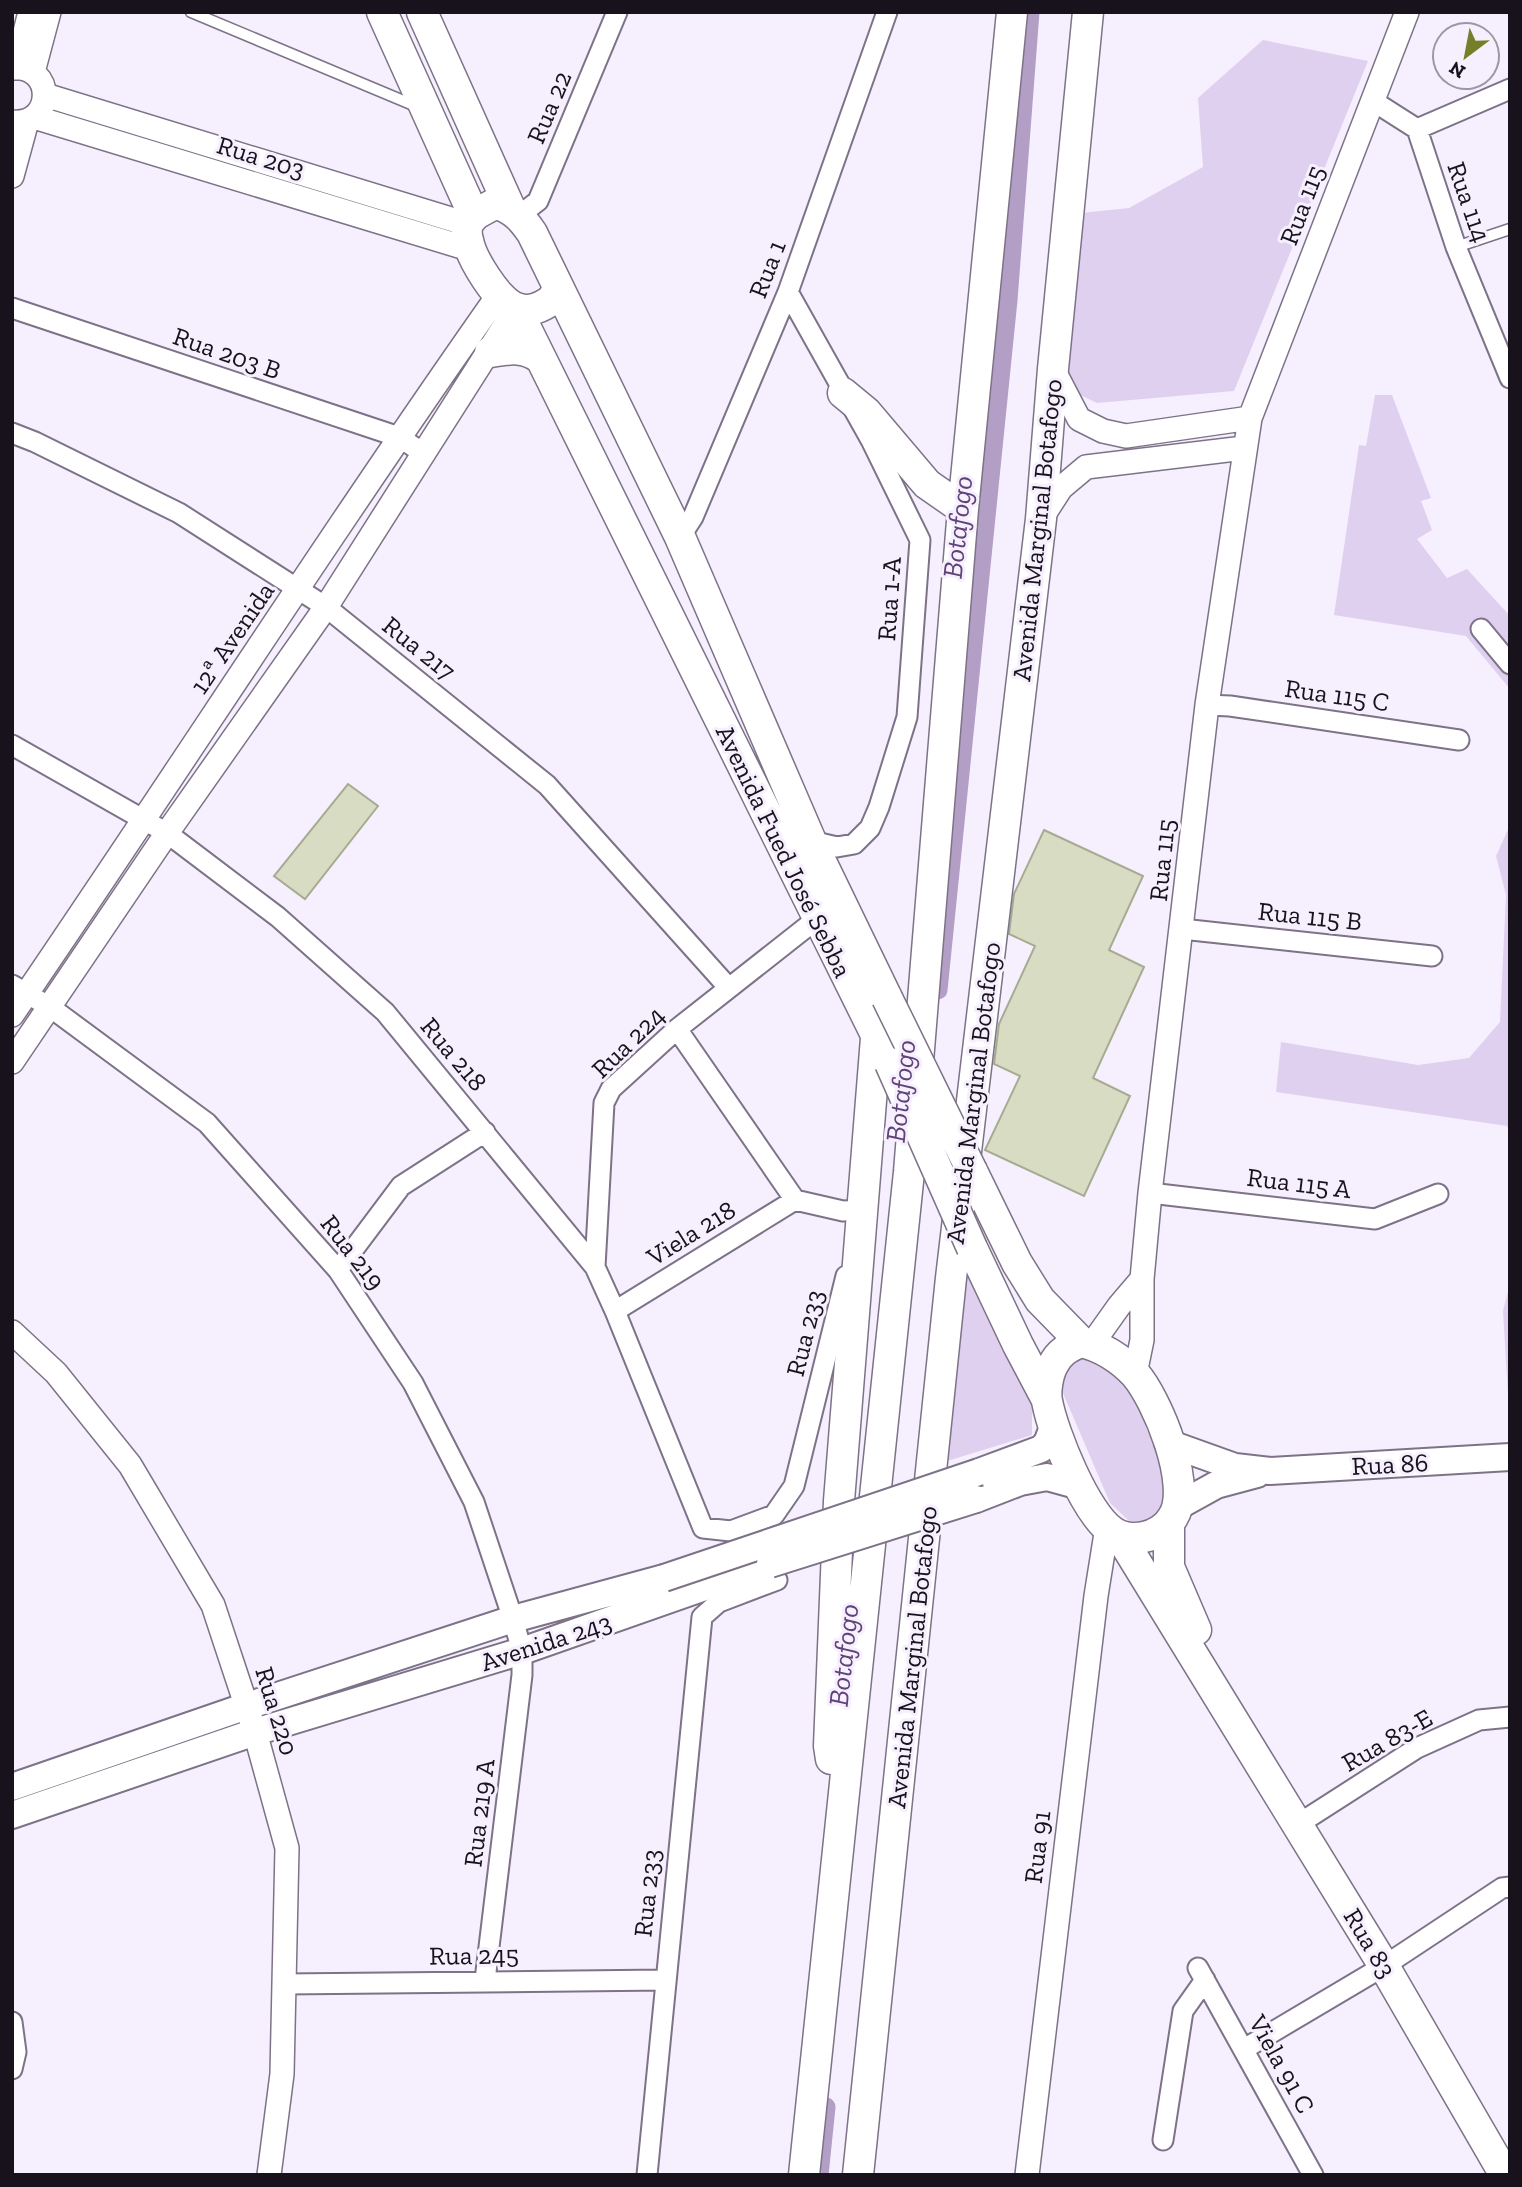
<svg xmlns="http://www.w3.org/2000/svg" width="1522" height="2187" font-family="'Zilla Slab',serif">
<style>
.green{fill:#e0d0ef}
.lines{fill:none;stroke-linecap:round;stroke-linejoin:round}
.canal{stroke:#b39ec6;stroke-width:19}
.building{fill:#d8dcc2;stroke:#a6ab92;stroke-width:2}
.service-casing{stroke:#7d7287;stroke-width:13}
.minor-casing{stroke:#7d7287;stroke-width:23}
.tertiary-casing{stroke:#7d7287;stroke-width:26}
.secondary-casing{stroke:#7d7287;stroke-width:30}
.primary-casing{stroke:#7d7287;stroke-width:33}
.service{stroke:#fff;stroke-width:10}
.minor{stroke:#fff;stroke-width:19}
.tertiary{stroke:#fff;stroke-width:23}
.secondary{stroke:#fff;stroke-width:26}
.primary{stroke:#fff;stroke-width:30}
.secondary-bridge-casing{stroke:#7d7287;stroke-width:30;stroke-linecap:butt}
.primary-bridge-casing{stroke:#7d7287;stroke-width:33;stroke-linecap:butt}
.secondary-bridge{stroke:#fff;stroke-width:26}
.primary-bridge{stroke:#fff;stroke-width:30}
.labels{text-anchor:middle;stroke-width:6;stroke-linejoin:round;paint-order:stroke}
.street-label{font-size:26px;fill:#17121b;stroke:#f6effe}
.water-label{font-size:28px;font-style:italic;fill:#5f4277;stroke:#f6effe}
</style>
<rect width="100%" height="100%" fill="#f6effe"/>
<path class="green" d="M1263,40L1368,61L1234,391L1097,403L1074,392L1057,362L1081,213L1129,208L1203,167L1198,98Z
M1375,395H1392L1431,498L1421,501L1432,530L1417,539L1447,578L1467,569L1510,616V689L1466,636L1334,615L1359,445L1366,446Z
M1510,825V1133L1507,1126L1276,1092L1281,1042L1418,1065L1469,1058L1500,1022L1506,895L1496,856Z
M958,1256L1032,1406V1435L931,1466Z
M1510,1284V1429L1503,1311Z
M1087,1354L1130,1387L1159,1460L1169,1498L1160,1515L1142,1521H1129L1110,1503L1060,1386L1064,1364Z"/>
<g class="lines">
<path class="canal" d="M938,990L1008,300L1030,12
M819,2175L826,2107"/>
</g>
<path class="building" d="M348,784L378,806L305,899L274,876Z
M1044,830L1143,876L1109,950L1144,967L1093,1078L1130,1096L1084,1196L985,1150L1020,1076L994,1064L999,1024L1035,946L1009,934L1014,894Z"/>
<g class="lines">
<g class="service-casing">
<path id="service" d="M191,12L418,107
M1456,247L1510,229"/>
</g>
<g class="minor-casing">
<path id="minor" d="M1373,101L1417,129L1456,247L1510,378
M1417,129L1510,89
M520,215L538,201L617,12
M788,292L871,440L920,540L907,717L879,807L870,828L854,844L837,847L811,841
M12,308L399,437L423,453
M12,433L35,442L179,513L326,607L547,785L728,987
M680,537L693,517L788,292L887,12
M1481,629L1510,664
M1207,705L1230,706L1459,740
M12,745L167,833L278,917L385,1012L595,1267L615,1311L703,1528L731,1531L774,1515L794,1486L846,1276
M1182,929L1432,956
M12,985L50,1007L207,1123L338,1270L413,1383L474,1502L513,1619L522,1651V1675L485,1980
M677,1029L795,1200
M1150,1193L1375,1219L1438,1194
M795,1200L843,1211L863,1210L860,1220
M595,1267L604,1103L611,1089L677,1029L818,918
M338,1270L401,1186L485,1132
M615,1311L795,1200
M1297,1825L1417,1748L1479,1720L1510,1717
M1198,1968L1313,2175
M284,1984L665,1980
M12,2022L16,2052L12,2069
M1244,2049L1384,1966L1502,1888L1510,1887
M1163,2140L1183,2011L1205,1980
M647,2175L702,1617L719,1602L777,1580"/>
</g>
<g class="tertiary-casing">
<path id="tertiary" d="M12,68C55,64 55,126 12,122
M16,68L30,12
M33,72L49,12
M45,95L467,224
M34,117L472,250
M12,176L27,121
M1053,369L1079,419L1103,431L1126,436L1250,418
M1041,519L1061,488L1086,467L1244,448
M12,1015C176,775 332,531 499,294
M12,1062L167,833L326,607L516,308
M12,1332L56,1373L130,1465L213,1605L255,1732L287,1848L282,2074L269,2175
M1092,1344L1119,1306L1142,1279
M1135,1374L1142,1340V1279L1150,1193L1207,705L1250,418L1407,12
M1027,2175L1096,1596L1107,1527"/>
</g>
<g class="secondary-casing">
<path id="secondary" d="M1168,1443L1235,1467L1270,1471L1510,1457
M979,1472L1041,1449L1047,1443L1054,1425
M976,1499L1020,1482L1047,1477L1080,1486
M1178,1506L1216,1485L1257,1474
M12,1787L247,1706L513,1619L664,1578
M12,1815L255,1732L522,1651L770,1564"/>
</g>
<g class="primary-casing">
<path id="primary" d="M382,12L474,216
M422,12L510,208
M557,288L554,298C543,307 528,314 514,307C497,300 471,258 468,240C466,235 467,229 467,224L476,214L496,203C514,210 521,217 532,233L680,537L811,841L887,998
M516,308L890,1063
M490,352C509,349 524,346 540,358
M843,393L866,412L927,484L963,509
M972,1171L1017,1263L1040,1300L1081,1342
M972,1248L1018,1345L1046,1398
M1081,1342C1101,1346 1121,1359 1135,1374C1157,1399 1193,1486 1173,1517C1167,1528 1155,1535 1144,1537C1134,1539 1121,1538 1113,1532C1086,1515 1053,1433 1047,1401C1045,1391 1048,1374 1053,1365C1059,1352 1069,1347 1081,1342Z
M1169,1523V1567L1196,1630
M1120,1536L1384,1966L1505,2175
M831,1759L829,1746L839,1501L876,1038
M804,2175L909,1172L963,509L1012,12
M858,2175L951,1278L1041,519L1053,369L1088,12"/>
</g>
<use href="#service" class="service"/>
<use href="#minor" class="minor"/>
<use href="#tertiary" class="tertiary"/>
<use href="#secondary" class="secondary"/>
<use href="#primary" class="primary"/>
<g class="secondary-bridge-casing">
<path id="secondary-bridge" d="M770,1564L976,1499
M664,1578L979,1472"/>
</g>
<g class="primary-bridge-casing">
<path id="primary-bridge" d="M887,998L972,1171
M890,1063L972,1248"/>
</g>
<use href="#secondary-bridge" class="secondary-bridge"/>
<use href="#primary-bridge" class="primary-bridge"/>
</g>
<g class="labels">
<g class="street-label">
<text transform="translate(549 107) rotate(-67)" y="9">Rua 22</text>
<text transform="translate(261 157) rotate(17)" y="9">Rua 203</text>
<text transform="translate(1469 202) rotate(71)" y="9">Rua 114</text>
<text transform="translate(1302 205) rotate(-69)" y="9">Rua 115</text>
<text transform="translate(767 269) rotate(-69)" y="9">Rua 1</text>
<text transform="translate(227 353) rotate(19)" y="9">Rua 203 B</text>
<text transform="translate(1037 530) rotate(-84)" y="9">Avenida Marginal Botafogo</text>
<text transform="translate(889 599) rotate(-86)" y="9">Rua 1-A</text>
<text transform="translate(232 638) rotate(-56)" y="9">12ª Avenida</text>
<text transform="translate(419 648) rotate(39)" y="9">Rua 217</text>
<text transform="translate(1337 695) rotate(8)" y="9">Rua 115 C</text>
<text transform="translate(784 851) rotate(64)" y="9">Avenida Fued José Sebba</text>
<text transform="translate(1162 860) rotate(-84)" y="9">Rua 115</text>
<text transform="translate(1310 916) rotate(6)" y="9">Rua 115 B</text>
<text transform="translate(628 1042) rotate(-44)" y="9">Rua 224</text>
<text transform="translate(454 1054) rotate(50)" y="9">Rua 218</text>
<text transform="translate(973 1093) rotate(-83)" y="9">Avenida Marginal Botafogo</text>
<text transform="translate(1299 1183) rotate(7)" y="9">Rua 115 A</text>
<text transform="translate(691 1233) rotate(-32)" y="9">Viela 218</text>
<text transform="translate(353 1252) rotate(52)" y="9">Rua 219</text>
<text transform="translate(805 1333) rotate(-76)" y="9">Rua 233</text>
<text transform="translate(1390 1464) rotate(-3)" y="9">Rua 86</text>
<text transform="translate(546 1642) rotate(-18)" y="9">Avenida 243</text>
<text transform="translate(912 1657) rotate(-84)" y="9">Avenida Marginal Botafogo</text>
<text transform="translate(277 1711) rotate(73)" y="9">Rua 220</text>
<text transform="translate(1387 1740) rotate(-30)" y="9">Rua 83-E</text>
<text transform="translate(479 1813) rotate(-83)" y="9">Rua 219 A</text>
<text transform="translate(1037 1847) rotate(-83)" y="9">Rua 91</text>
<text transform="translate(647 1893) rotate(-84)" y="9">Rua 233</text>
<text transform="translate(1370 1943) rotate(59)" y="9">Rua 83</text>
<text transform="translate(474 1955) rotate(-1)" y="9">Rua 245</text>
<text transform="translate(1282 2064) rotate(61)" y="9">Viela 91 C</text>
</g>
<g class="water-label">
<text transform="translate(957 527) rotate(-84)" y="10">Botafogo</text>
<text transform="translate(900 1091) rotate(-84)" y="10">Botafogo</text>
<text transform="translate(843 1655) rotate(-84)" y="10">Botafogo</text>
</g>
</g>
<rect width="1522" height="2187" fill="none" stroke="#17121b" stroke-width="28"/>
<g transform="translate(1466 56) rotate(212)"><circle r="33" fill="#f6effe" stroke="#9d97a3" stroke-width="2"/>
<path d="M0-5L12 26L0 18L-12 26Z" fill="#757f2a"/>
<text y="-10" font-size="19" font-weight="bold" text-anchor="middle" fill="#17121b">N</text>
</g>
</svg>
